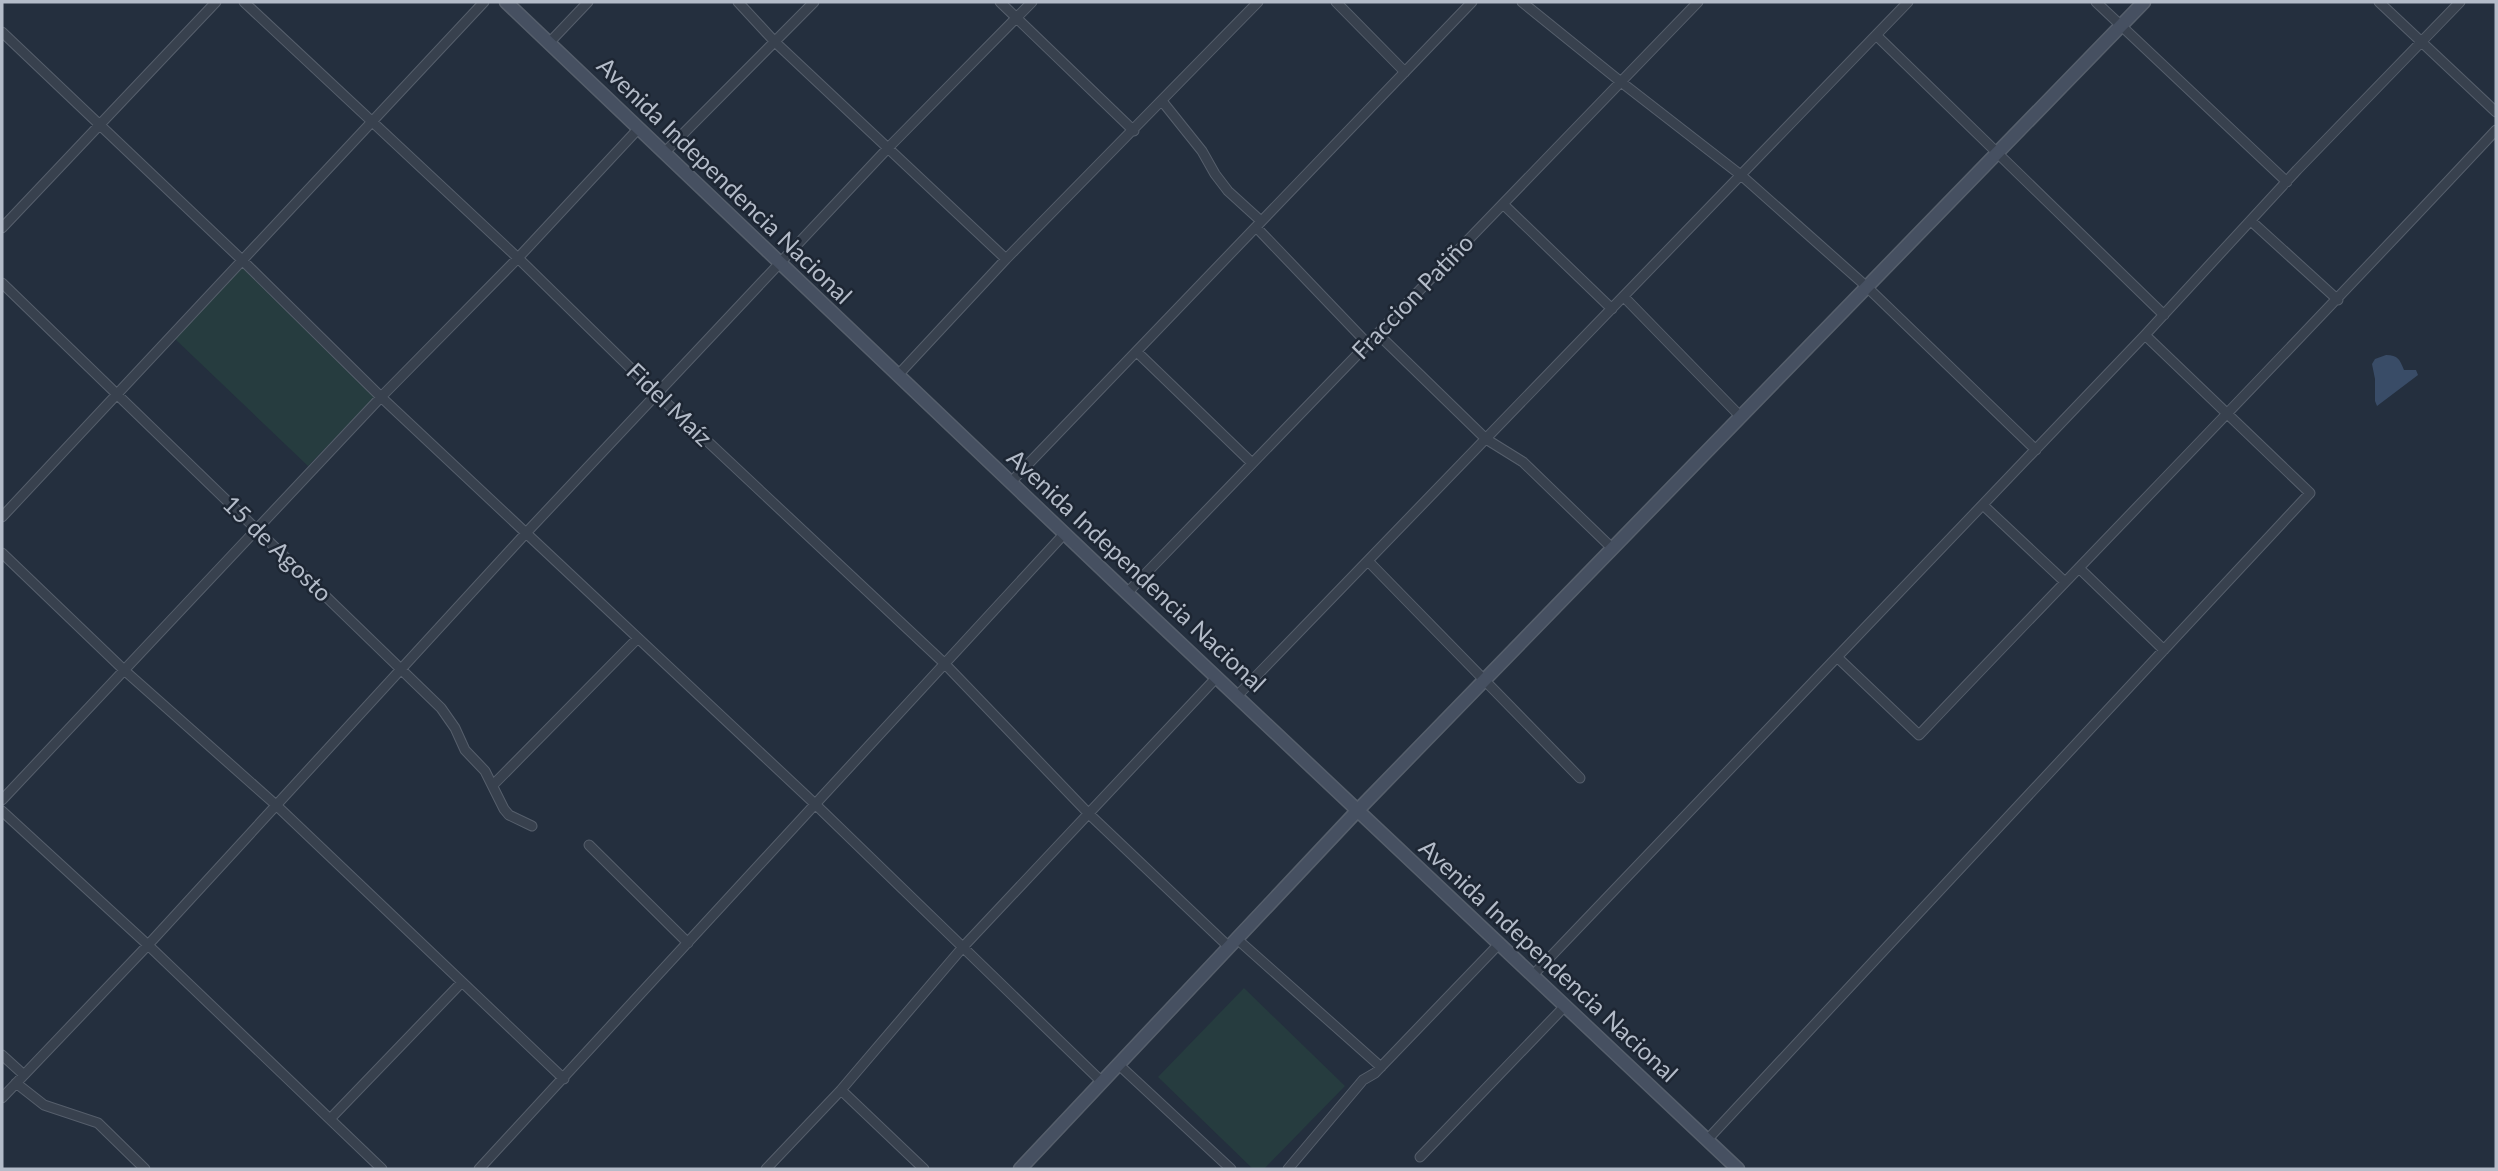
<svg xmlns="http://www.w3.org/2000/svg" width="2498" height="1171" font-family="Lato,sans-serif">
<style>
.green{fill:#263c3f}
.water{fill:#394c67}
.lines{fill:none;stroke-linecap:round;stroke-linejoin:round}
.street-casing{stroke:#565f6c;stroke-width:11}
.secondary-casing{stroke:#565f6c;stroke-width:15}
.street{stroke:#38414e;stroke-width:9}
.secondary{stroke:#465061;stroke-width:12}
.labels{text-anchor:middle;stroke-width:5;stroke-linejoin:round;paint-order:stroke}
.street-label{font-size:24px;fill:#b4bcc9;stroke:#1d2633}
</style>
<rect width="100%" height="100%" fill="#242f3e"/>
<path class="green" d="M244,265L376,396L308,466L174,338Z
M1244,988L1345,1086L1264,1169H1253L1158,1077Z"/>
<path class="water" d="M2386,355C2398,355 2400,360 2404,370H2416L2418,375L2377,406L2375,401V379L2372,364L2375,359Z"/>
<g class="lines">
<g class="street-casing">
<path id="street" d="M244,2L518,258L657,394L944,663L1089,814L1229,947
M738,2L775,42L1006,259
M1000,2L1134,131
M1336,2L1405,72
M1522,2L1621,82L1742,176L1867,287L2036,450
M2096,2L2287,182
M2379,2L2496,112
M2,32L242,260L381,397L815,804L1102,1082
M1876,35L2164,315
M549,43L588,2
M1162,101L1202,151L1215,174L1228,191L1261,221
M664,153L814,2
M1503,204L1612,309
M2251,221L2338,300
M1256,227L1368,344
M2,228L216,2
M2,283L441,708L455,728L465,750L485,771L504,809L509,815L532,826
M1624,297L1741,417
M1378,334L1486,439L1523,462L1613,549
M1137,352L1252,463
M898,375L1006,259L1258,2
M1011,482L1472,2
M1983,505L2065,582
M2,517L484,2
M2,553L124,670L276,805L564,1079
M1368,561L1580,778
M2079,568L2164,650
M1127,593L1698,2
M1837,657L1919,735C2111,533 2306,334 2496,130
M1237,696L1908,2
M493,785L638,638
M2,800L381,397L518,258L639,128
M2,811L148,945L382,1169
M589,845L688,943
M1237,939L1381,1067
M1533,975L2145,335L2297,170L2460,2
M2,1055L24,1075
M1119,1065L1231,1169
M16,1083L44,1105L98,1123L145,1169
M841,1090L924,1169
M2,1098L148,945L526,533L888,148L1032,2
M330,1119L462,982
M1707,1140L2310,493L2145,335
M1420,1157L1565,1006
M479,1169L1065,533
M766,1169L841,1090L963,947L1217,677
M1288,1169L1363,1080L1375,1073L1499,944"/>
</g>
<g class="secondary-casing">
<path id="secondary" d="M506,2L1127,593L1738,1169
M1020,1169L1358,810L2144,2"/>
</g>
<use href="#street" class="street"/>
<use href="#secondary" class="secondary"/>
</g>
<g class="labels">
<g class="street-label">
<text transform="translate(724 181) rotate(44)" y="8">Avenida Independencia Nacional</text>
<text transform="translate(1413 297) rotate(-46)" y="8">Fraccion Patiño</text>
<text transform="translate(669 405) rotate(44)" y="8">Fidel Maíz</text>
<text transform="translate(277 549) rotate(44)" y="8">15 de Agosto</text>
<text transform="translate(1136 571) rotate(43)" y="8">Avenida Independencia Nacional</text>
<text transform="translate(1548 961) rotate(43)" y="8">Avenida Independencia Nacional</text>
</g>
</g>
<rect width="2498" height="1171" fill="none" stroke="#b4bcc9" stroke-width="7"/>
</svg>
